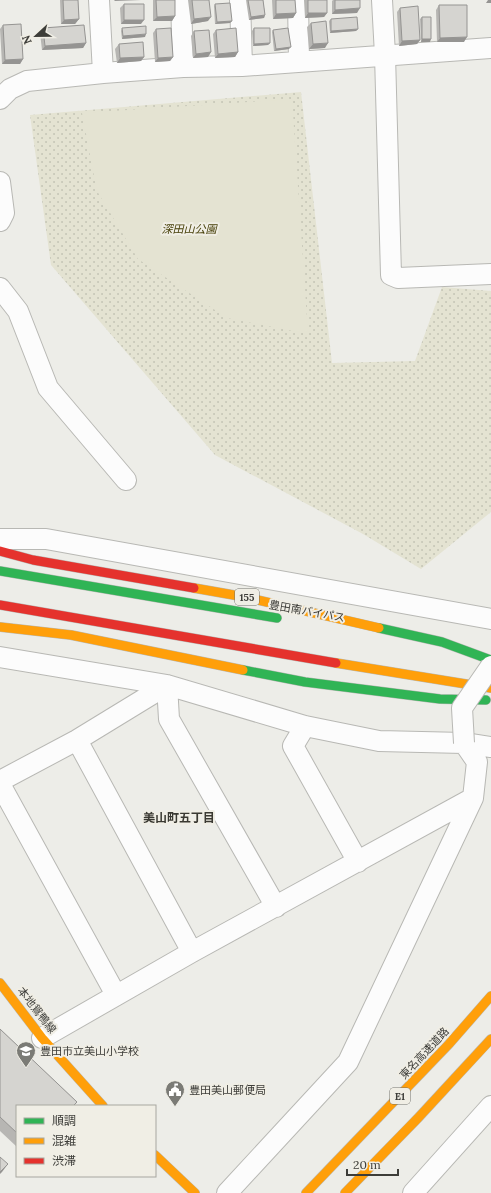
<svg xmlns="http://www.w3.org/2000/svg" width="491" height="1193" font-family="Lora,'Noto Sans JP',serif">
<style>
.green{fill:url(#green-dots)}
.pitch{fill:#e4e3d2}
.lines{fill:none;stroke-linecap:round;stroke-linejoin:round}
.street-casing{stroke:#b8b8b4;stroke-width:22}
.fast-casing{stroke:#b8b8b4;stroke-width:10}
.slow-casing{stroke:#b8b8b4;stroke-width:10}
.jam-casing{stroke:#b8b8b4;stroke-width:10}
.street{stroke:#fcfcfc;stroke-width:20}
.fast{stroke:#30b455;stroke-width:9}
.slow{stroke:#ff9f0a;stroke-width:9}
.jam{stroke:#e5322d;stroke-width:9}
.street-bridge-casing{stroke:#b8b8b4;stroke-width:22;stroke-linecap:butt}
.street-bridge{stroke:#fcfcfc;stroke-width:20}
.wall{fill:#b7b6b3}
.shaded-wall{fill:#959492}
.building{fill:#d5d4d0;stroke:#959492}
.labels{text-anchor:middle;stroke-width:4;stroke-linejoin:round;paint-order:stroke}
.shield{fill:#f0eee5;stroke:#73726d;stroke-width:1}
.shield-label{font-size:10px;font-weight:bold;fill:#3d3d39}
.park-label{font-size:11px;font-style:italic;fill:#48410a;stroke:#f0eee5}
.street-label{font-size:11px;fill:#3d3d39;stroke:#f0eee5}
.poi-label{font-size:11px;fill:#3d3d39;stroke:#f0eee5;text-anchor:start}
.neighbourhood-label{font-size:12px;font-weight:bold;fill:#3a3932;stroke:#f0eee5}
</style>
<defs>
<pattern id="green-dots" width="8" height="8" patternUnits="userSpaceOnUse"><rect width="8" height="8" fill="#e4e3d2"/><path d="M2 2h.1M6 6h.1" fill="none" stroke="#c4c4b5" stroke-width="1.8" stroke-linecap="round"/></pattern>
</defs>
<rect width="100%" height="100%" fill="#edede8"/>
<path class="green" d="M301,92L332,363L415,361L442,287L491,291V512L421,569L363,534L215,455L51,265L30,115Z"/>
<path class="pitch" d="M292,99L308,334L227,318L138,259L97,191L82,113Z"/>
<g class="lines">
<g class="street-casing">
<path id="street" d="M99,0L103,73
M181,0L183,67
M240,0L242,66
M298,0L299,62
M382,0L385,55L391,275L398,278L491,274
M0,99L10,89L27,81L103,73L183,67L242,66L491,48
M0,182L4,213L0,221
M0,288L18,311L48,388L126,480
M0,539H46L491,619
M0,657L167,685L305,726L379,741L464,743L491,747
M305,726L293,746L358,862
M77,740L192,952
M0,781L77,740L167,685L169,719L276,907
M0,784L116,995
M42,1038L192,952L473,798
M227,1193L348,1062L473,798L477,762L464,743
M413,1193L491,1106"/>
</g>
<g class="fast-casing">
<path id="fast" d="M0,571L277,618
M379,628L442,642L491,660
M243,670L305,682L440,699L486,700"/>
</g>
<g class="slow-casing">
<path id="slow" d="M194,588L245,597L379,628
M0,627L71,635L243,670
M336,663L491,688
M0,983L42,1038L103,1106
M155,1155L195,1193
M306,1193L449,1044L491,996
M345,1193L418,1118L491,1039"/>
</g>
<g class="jam-casing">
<path id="jam" d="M0,551L33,560L194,588
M0,605L336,663"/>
</g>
<use href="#street" class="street"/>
<use href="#fast" class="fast"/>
<use href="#slow" class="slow"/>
<use href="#jam" class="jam"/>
<g class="street-bridge-casing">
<path id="street-bridge" d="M464,743L462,708L491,666"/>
</g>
<use href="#street-bridge" class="street-bridge"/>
</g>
<path class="wall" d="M60,0H78L79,19L75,24H61Z
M153,0H175V16L172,21H153Z
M188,0H209L208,21L191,24Z
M246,0H263L265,15L264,18L249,20Z
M272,0H295L296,13L293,18L273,19Z
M304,0H327V13L324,17L305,18Z
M333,0H360L357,13L332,14V1Z
M124,4L141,24H121L120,8Z
M215,4L232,21L230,23L215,24L214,6Z
M439,5L464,42H437L436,10Z
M400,8L420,40L417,44L399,46L397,12Z
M422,17L430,42H421L420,19Z
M331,19L358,29L356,31L330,33L329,21Z
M311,23L325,48L309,49L307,27Z
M3,25L23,59L20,64H2L0,29Z
M43,28L86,43L83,48L42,50L40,33Z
M122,28L145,37L122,39L121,31Z
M254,28L270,43L268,45L253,46L252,31Z
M156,29L173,57L170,61L155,62L153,33Z
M216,30L238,52L235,57L215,58L213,34Z
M273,30L289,49L274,51L272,32Z
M194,31L211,52L208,57L193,58L191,36Z
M119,44L144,57L141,61L117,63L115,49Z
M0,1029L77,1102L74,1106H17V1147L0,1131Z"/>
<path class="shaded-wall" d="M115,0H141L114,1Z
M488,0H491V3H486Z
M360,8L357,13L332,14L335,10Z
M296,13L293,18L273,19L276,14Z
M308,13H327L324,17L305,18Z
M265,15L264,18L249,20L251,17Z
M175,16L172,21H153L157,17Z
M211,17L208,21L191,24L194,19Z
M79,19L75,24H61L64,20Z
M124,20H144L141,24H121Z
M232,21L230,23L215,24L217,22Z
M358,29L356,31L330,33L331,31Z
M146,34L145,37L122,39L123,36Z
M467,37L464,42H437L440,38Z
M422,39H431L430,42H421Z
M420,40L417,44L399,46L402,41Z
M86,43L83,48L42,50L45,46Z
M270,43L268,45L253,46L254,44Z
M328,43L325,48L309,49L313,44Z
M291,47L289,49L274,51L276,49Z
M211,52L208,57L193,58L196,54Z
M238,52L235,57L215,58L218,54Z
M144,57L141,61L117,63L120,58Z
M173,57L170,61L155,62L158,58Z
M23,59L20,64H2L5,60Z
M8,1164L2,1172L0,1174V1172Z"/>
<path class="building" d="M63,0H78L79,19L64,20Z
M156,0H175V16L157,17Z
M192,0H209L211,17L194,19Z
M248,0H263L265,15L251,17Z
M276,0H295L296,13L276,14Z
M308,0H327V13H308Z
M335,0H360V8L335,10Z
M230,3L232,21L217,22L215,4Z
M124,4H144V20H124Z
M439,5H467V37L440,38Z
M418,6L420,40L402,41L400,8Z
M357,17L358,29L331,31V19Z
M422,17H431V39H422Z
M326,21L328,43L313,44L311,23Z
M21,24L23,59L5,60L3,25Z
M84,25L86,43L45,46L43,28Z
M146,26V34L123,36L122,28Z
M171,28L173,57L158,58L156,29Z
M236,28L238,52L218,54L216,30Z
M254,28H270V43L254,44Z
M288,28L291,47L276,49L273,30Z
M209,30L211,52L196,54L194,31Z
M143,42L144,57L120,58L119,44Z
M0,1029L77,1102L73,1106H17V1133L0,1117Z
M0,1157L8,1164L0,1172Z"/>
<defs>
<g id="school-pin" transform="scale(1)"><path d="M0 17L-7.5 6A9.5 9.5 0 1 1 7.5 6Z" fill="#7b7b76" stroke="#f0eee5"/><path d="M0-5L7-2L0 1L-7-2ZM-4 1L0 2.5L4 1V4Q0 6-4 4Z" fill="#fff"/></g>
<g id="civic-pin" transform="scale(1)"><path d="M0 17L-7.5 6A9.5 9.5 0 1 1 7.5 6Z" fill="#7b7b76" stroke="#f0eee5"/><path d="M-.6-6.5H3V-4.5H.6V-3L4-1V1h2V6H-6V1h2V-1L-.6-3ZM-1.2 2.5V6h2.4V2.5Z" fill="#fff"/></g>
</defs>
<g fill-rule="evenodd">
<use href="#school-pin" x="26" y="1051"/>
<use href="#civic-pin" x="175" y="1090"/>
</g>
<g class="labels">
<g class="shield">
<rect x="235" y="589" width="24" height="16" rx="3"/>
<rect x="390" y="1088" width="20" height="16" rx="3"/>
</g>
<g class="shield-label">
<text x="247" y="601">155</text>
<text x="400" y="1100">E1</text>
</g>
<g class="park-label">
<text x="189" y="233">深田山公園</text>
</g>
<g class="street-label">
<text transform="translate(307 611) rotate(10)" y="4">豊田南バイパス</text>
<text transform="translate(37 1010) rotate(52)" y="4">本地鴛鴨線</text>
<text transform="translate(424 1053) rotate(-47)" y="4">東名高速道路</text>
</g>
<g class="poi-label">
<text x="40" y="1055">豊田市立美山小学校</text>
<text x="189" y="1094">豊田美山郵便局</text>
</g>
<g class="neighbourhood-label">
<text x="179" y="822">美山町五丁目</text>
</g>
</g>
<rect x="16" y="1105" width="140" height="72" fill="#f0eee5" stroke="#a8a7a0"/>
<rect x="24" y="1118" width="20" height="6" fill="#30b455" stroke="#a8a7a0"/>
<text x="52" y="1125" font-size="12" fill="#3d3d39">順調</text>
<rect x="24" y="1138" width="20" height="6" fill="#ff9f0a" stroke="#a8a7a0"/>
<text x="52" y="1145" font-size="12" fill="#3d3d39">混雑</text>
<rect x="24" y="1158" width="20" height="6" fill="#e5322d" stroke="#a8a7a0"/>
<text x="52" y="1165" font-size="12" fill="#3d3d39">渋滞</text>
<g transform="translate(36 36) rotate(248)" stroke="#f0eee5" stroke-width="3" paint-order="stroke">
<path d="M0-3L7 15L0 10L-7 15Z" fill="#3d3d39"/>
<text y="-6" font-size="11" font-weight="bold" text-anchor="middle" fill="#3d3d39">N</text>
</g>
<path d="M347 1169v6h51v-6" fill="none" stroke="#3d3d39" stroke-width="2"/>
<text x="353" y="1169" font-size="12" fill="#3d3d39" stroke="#f0eee5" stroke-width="3" paint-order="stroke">20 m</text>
</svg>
